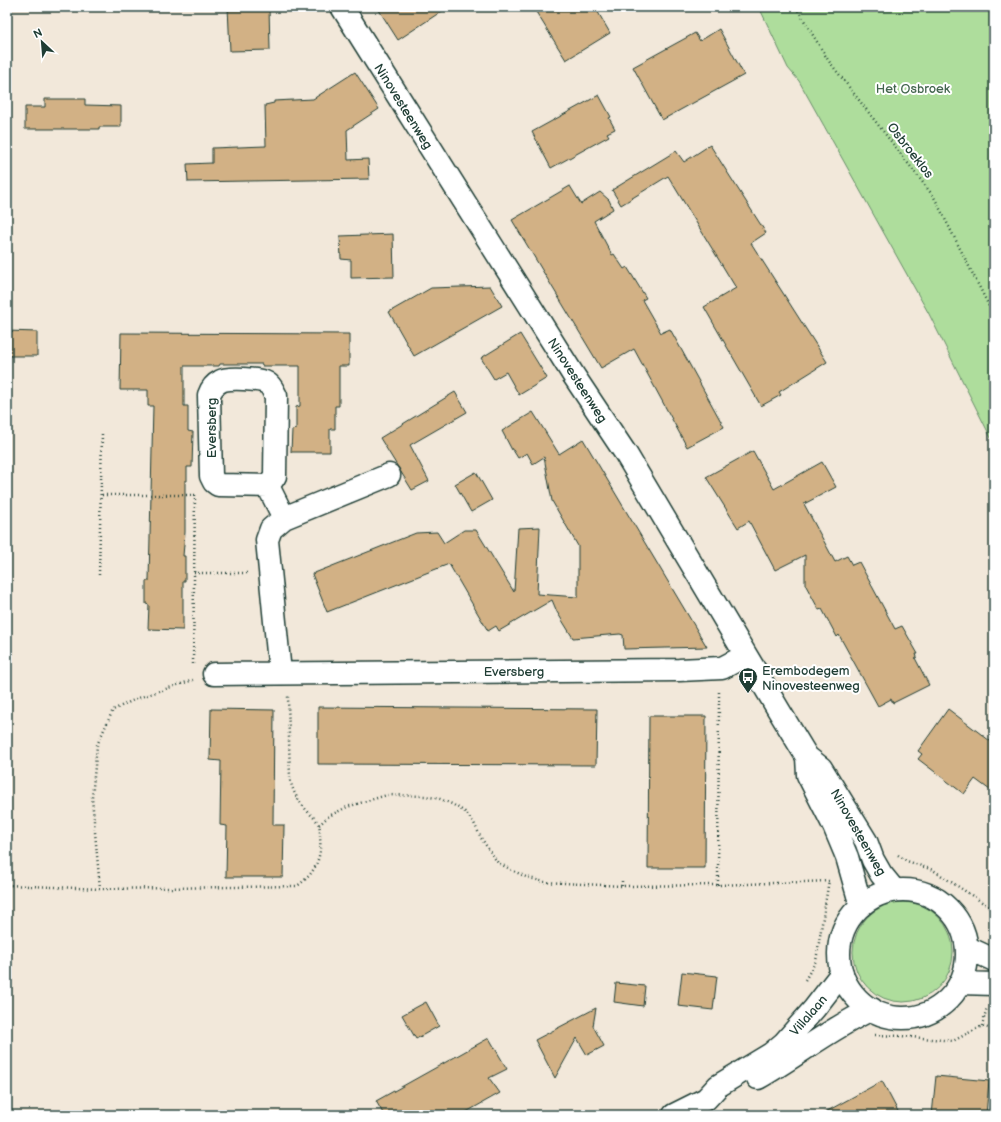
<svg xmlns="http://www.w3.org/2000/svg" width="1001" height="1122" font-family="'Balsamiq Sans',sans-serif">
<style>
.green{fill:#aedd9c;stroke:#668d68}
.building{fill:#d2b185;stroke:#1f3d34}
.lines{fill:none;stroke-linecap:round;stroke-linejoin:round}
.minor-casing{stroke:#1f3d34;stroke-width:25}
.tertiary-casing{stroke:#1f3d34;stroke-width:25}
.secondary-casing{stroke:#1f3d34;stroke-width:25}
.path{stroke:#1f3d34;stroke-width:2.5;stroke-dasharray:1 3;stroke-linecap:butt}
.minor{stroke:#fff;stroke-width:22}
.tertiary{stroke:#fff;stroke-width:22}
.secondary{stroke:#fff;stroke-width:22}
.labels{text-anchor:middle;stroke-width:4;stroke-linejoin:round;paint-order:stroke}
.park-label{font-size:13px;fill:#43654e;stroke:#fff}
.street-label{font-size:13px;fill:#1f3d34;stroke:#fff}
.poi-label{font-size:13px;fill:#1f3d34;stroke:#fff;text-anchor:start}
</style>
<rect width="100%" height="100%" fill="#f2e8da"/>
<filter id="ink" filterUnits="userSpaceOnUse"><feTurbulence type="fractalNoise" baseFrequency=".025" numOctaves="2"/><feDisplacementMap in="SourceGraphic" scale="8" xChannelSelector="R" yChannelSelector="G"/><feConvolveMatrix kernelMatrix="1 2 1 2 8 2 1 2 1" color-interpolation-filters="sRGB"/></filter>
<g filter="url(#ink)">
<path class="green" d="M759,7H994V444L929,314L799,81L788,68Z
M853 952a50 50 0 1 1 100 0a50 50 0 1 1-100 0Z"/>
<path class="building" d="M228,7H269L270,50L230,51Z
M377,7H448L398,40Z
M533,7H595L610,33L566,60Z
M719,29L744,75L662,120L633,67L695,33L700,41Z
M355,72L379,109L347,130L348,160L368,159L369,179L188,182L187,164L212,163V148L266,146L265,105L274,103V101L313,99Z
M599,95L611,117L609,118L615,129L607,133L609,136L551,168L532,132Z
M45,99H85V105L121,106V127H99V129H25V107H45Z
M710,145L766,233L751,243L827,362L779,392L781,395L761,406L704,307L736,288L668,176L621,205L612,190L676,151L684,162Z
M570,186L581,204L600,192L609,200L613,209L594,221L612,255L614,254L624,269L627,267L646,298L642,300L661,333L670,329L724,427L687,447L634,349L601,368L512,220Z
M393,234L394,277L351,278V260L341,259L340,236Z
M490,286L502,306L414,356L389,312L431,288Z
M7,331L37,332V356H7Z
M121,333L349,334V366H339V406H335V429H330V452H291L292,430L296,429V407L300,406V366H262V364H220L219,366H184V406H188V431L193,432L192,467H187V481H185V532L183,556H185V581H183V630L148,629L149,605L146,604V581H149L153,406H148V390H120Z
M520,334L547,378L519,395L506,372L494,379L481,358Z
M455,392L467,412L410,445L429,481L412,490L380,438Z
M533,412L559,454L583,439L707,647L624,649L623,635L620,634L573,638L557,612L552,600L499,631L496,626L488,631L449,564L327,612L312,574L416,533L437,532L444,543L464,530H476L514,592L518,528L540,527L537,594L578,597V546L552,501L544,457L533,464L527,453L518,458L513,450H512L502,431Z
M753,451L774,489L822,462L836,487L804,504L835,562L847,556L852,565L859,562L895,629L902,626L918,654H916L917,657L915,658L929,685L893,703L891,699L878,706L839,635L837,637L822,609L819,610L805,584V555L775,570L749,521L738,528L706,477Z
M476,472L492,500L471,512L455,484Z
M318,707L597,709L596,765L318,764Z
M211,709L274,710L273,825H284L283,877H226L227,826L220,825L221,761L210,760Z
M948,709L994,744V793L975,779L964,794L918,759L922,754L918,751Z
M649,716H706L705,868H648Z
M682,972L717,976L713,1010L678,1006Z
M616,983L645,986L643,1006L614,1002Z
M426,1002L439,1026L416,1039L402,1015Z
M596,1008L593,1026L604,1046L587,1055L577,1038L555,1078L535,1040Z
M489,1038L507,1069L489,1078L500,1093L461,1115H384L376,1101Z
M936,1076L989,1081L986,1115H932Z
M882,1081L900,1115H820Z"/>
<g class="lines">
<g class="minor-casing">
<path id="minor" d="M268,486L218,485L214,482L211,476L209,395C211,389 215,384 221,381C227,377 260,379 267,383C272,386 273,391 276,396L275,476L268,486L284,518
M280,673L267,540L271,529L284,518L389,475
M214,674L679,670L722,668L745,656"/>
</g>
<g class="tertiary-casing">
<path id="tertiary" d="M758,1078C797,1056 831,1028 872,1009
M674,1115L706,1099L718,1086L771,1054L784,1043L814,1009L842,973"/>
</g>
<g class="secondary-casing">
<path id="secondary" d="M342,7L574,376L626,454L781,714L807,757L821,768L866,841L873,860L881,874L894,890
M807,757L808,775L834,826L847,857L861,906
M839 954a64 64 0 1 1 128 0a64 64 0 1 1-128 0Z
M968,948L994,960
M960,983L994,984"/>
</g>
<path class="path" d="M796,7L828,60L934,197L994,316
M102,495H195
M194,573H248
M99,575L102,434
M193,664L195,495
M319,825L329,816L347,807L387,795L425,796L440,799L452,804L465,812L474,823L481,838L498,863L526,877L544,882L622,886L718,885L830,881
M898,855L907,861L933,870L994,910
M7,885L100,889L297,886C315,874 322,858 320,837C320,833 320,828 319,825C317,820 312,816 309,813C299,802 293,793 290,779L288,695
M718,885L719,691
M622,886V878
M100,889L92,798L97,745L113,710L138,698L193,680
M805,980L816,961L829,880
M982,1026L987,1007
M875,1035L901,1036L953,1041L982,1026L994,1030"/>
<use href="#minor" class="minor"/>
<use href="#tertiary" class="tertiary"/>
<use href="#secondary" class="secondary"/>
</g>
</g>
<defs>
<g id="bus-pin" transform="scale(1)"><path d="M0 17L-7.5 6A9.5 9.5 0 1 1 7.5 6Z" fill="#1f3d34" stroke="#fff"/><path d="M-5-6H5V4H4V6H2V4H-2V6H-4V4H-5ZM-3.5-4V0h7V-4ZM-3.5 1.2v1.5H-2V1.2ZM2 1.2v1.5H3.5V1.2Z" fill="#fff"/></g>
</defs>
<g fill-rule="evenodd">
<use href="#bus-pin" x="748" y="677"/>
</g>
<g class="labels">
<g class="park-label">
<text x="913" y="93">Het Osbroek</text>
</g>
<g class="street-label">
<text transform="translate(404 106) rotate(58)" y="5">Ninovesteenweg</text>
<text transform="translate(911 150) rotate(52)" y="5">Osbroeklos</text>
<text transform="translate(578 380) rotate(57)" y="5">Ninovesteenweg</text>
<text transform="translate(211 428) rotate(-90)" y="5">Eversberg</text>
<text x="514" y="676">Eversberg</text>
<text transform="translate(859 832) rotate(60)" y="5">Ninovesteenweg</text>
<text transform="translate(808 1015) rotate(-49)" y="5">Villalaan</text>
</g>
<g class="poi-label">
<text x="762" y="675">Erembodegem<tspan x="762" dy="15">Ninovesteenweg</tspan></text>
</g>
</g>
<rect width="1001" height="1122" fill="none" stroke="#fff" stroke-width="24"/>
<rect x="12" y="12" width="977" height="1098" fill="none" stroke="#1f3d34" stroke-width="1.5" filter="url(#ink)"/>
<g transform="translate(42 42) rotate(334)" stroke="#ffffff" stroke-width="3" paint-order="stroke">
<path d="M0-3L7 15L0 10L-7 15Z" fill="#1f3d34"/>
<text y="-6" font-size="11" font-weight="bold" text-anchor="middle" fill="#1f3d34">N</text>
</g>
</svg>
